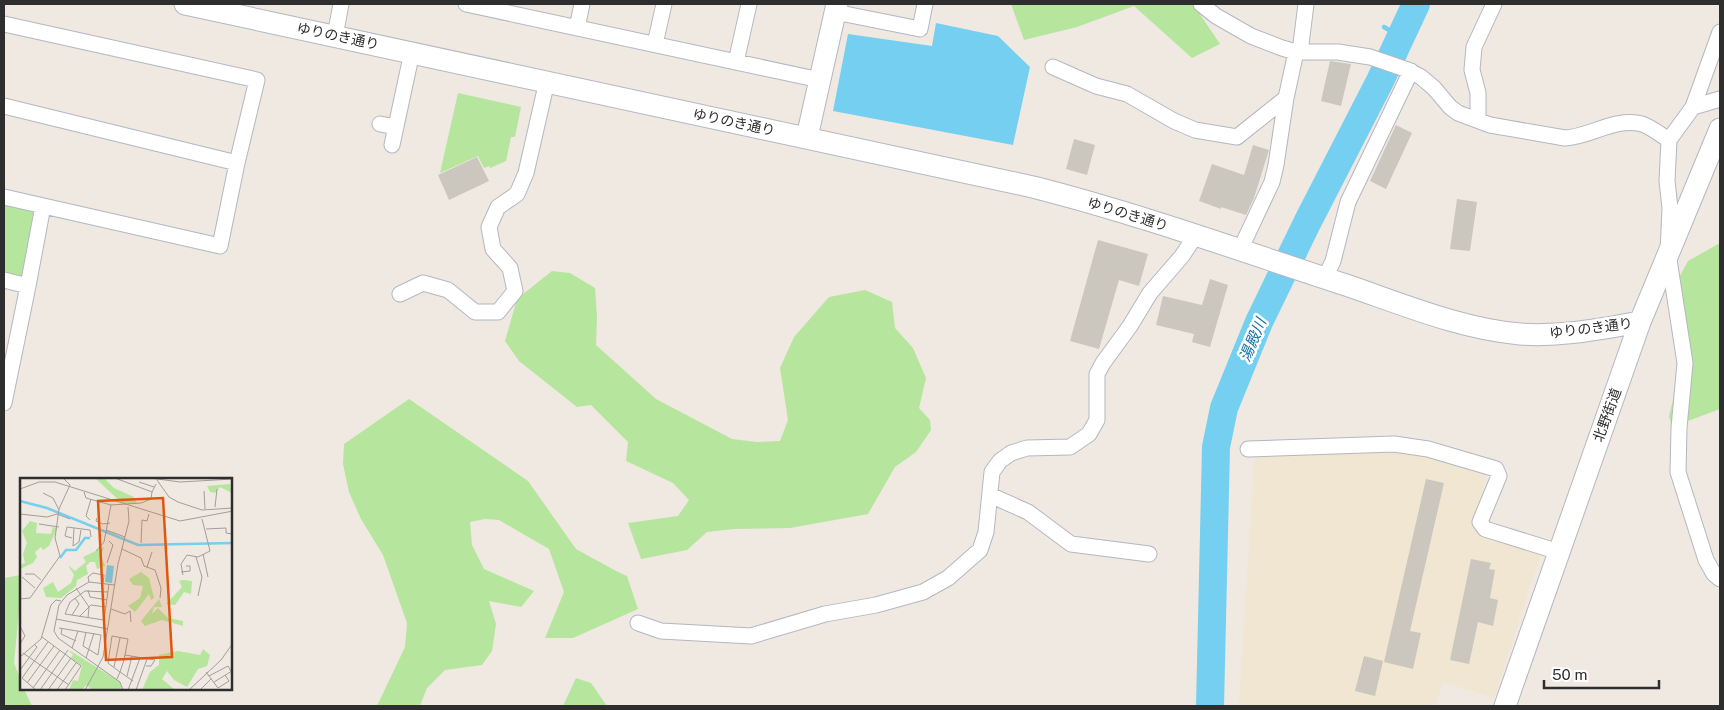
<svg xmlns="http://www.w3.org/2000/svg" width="1724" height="710" font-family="'Public Sans','Noto Sans JP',sans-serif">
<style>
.education{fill:#f0e6d1}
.green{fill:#b6e59e}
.water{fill:#75cff0}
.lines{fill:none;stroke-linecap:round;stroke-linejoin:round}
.stream{stroke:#75cff0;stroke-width:4.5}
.river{stroke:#75cff0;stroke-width:28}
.building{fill:#cbc7bf}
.street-casing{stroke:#b4b7c1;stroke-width:17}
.secondary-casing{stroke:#b4b7c1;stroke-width:23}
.street{stroke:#fff;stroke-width:15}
.secondary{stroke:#fff;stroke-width:21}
.labels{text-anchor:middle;stroke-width:5;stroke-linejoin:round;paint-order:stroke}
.street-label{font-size:14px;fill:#2e2e2e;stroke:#fff}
.water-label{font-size:15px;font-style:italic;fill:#0d6fa3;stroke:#fff}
.inset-river{fill:none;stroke:#75cff0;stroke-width:2.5}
.inset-road{fill:none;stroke:#a29e99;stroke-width:1}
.view{fill:#df570e;fill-opacity:0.15;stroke:#df570e;stroke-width:2.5}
.inset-edge{fill:none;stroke:#2e2e2e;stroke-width:2.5}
</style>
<rect width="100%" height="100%" fill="#efe9e1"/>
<path class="education" d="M1255,450H1423L1487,471L1474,524L1537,548L1540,557L1494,698L1443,682L1435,706H1239Z"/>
<path class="green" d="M1011,4H1193L1220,44L1192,58L1134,6L1077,27L1024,40Z
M458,93L521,107L515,137H511L506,161L490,168L489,166L484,168L478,156L440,173Z
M4,201L40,209L27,283L4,277Z
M1720,243V409L1672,427L1669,416L1683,360L1670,294L1688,261Z
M552,271L570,273L595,288L597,317L596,345L656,399L732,439L757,442L780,441L788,420L780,368L794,337L829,297L865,290L892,302L895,328L913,348L926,378L919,408L930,420L931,430L916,452L895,467L868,514L790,528L734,529L707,532L687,550L641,559L628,523L678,516L689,500L673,483L626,461L628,442L591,405L577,407L519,361L505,341L517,299Z
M409,399L528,481L576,549L616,571L627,576L638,609L573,638H545L564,592L549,549L499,520L485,519L470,522L472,545L484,569L534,591L521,607L489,601L496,624L492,651L482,665L445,670L427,688L420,706H377L405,647L407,623L383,555L361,519L349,492L343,464L344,444Z
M21,575V591L14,663L21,681V689H24L32,706H4V578Z
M576,678L591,683L607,706H563Z"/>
<path class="water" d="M936,23L998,36L1030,67L1013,145L833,111L848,34L932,46Z"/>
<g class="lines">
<path class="stream" d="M1384,27L1399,36"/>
<path class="river" d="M1210,706L1216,447L1224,408L1259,322L1307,223L1380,81L1416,4"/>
</g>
<path class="building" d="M1330,61L1351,64L1341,106L1321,101Z
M1396,125L1412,133L1386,189L1370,181Z
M1074,139L1095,145L1087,175L1066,169Z
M1253,145L1269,150L1254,198L1246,215L1221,207V209L1199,201L1212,164L1244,175Z
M477,157L489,181L449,200L438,175Z
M1457,199L1477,202L1470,251L1450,249Z
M1098,240L1148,254L1139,286L1119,280L1099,349L1070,341Z
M1210,279L1228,285L1210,347L1192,342L1194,334L1156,325L1163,296L1202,305Z
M1426,479L1444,483L1410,631L1421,633L1413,669L1384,662Z
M1471,559L1491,563L1489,569L1495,570L1490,598L1498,600L1493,626L1478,622L1469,664L1450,660Z
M1364,656L1383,661L1375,696L1355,691Z"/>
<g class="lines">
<g class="street-casing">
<path id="street" d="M466,4L820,80
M1201,4L1216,16L1251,36L1282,48L1296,52H1338L1370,57L1408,70L1421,77L1434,88L1450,107L1458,113L1490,125L1565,138C1590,137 1615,117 1642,124C1651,127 1661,135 1669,140L1667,181L1670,208L1668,253L1685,363L1679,428L1678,472L1706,560L1714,574L1720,579
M835,12L920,29L925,4
M4,24L257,80L237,163L220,246L4,197
M577,28L582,4
M335,36L341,4
M655,44L664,4
M1300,52L1306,4
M736,62L749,4
M1053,67L1096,86L1127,94L1174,121L1195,130L1237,137L1286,98
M4,106L237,163
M1693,107L1720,99
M1478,119V93L1472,70L1474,47L1494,4
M380,124L396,127
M1669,140L1693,107L1720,32
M392,145L412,52
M1240,250L1272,182L1276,165L1286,98L1296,52
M1325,278L1333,261L1348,202L1411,71
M4,280L28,286
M400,294L423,283L448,290L475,312H498L515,291L510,268L493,249L489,227L498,207L517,194L526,173L547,81
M4,403L28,286L43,206
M1248,449L1394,444L1428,449L1496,469L1499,476L1480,522L1485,529L1559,552
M990,495L1028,512L1071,544L1149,554
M638,623L661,631L751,636L825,614L876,605L923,592L948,578L980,550L986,532L992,472L1000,461L1011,453L1027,448L1070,447L1089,434L1097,420V374L1103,363L1130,326L1150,293L1182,256L1196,235"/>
</g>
<g class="secondary-casing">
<path id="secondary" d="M185,4L1033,187C1139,214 1242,251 1346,285C1402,304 1461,329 1520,334C1561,337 1600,329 1640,322
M807,137L837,4
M1505,706L1640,322L1720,129"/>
</g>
<use href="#street" class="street"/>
<use href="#secondary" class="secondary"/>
</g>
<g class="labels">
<g class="street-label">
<text transform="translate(338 36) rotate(12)" y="5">ゆりのき通り</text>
<text transform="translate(734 122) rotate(12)" y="5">ゆりのき通り</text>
<text transform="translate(1128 214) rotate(17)" y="5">ゆりのき通り</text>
<text transform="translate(1591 328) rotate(-7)" y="5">ゆりのき通り</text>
<text transform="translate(1607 415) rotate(-70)" y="5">北野街道</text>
</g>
<g class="water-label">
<text transform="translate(1253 340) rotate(-67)" y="5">湯殿川</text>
</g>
</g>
<g transform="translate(20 478)">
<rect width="212" height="212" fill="#efe9e1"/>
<path d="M75,0H84L94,10L114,19L117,26L102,25ZM210,6L212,15L200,9L195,15L190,14L187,8ZM10,43L17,45L16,55L31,56L33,49L37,50L29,68L23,72L21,69L15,74L17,79L13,85L0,91V87L5,85L3,76L7,65L2,53ZM84,69L81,78L85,88L77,91L75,84H70L66,88L68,96L57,102L56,108L41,120L26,119L23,110L33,104L38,114L51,105L54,97L48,87L55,93L66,84L63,79ZM121,94L129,100L134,120L131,122L129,116L115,134L108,128L120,120L123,108L113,107L109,101ZM163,102L172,103L171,116L164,114L155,127L146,126L162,109L159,103ZM139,121L142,129H134L132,136L138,130L148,140L163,143V148L142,142L125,148L121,143ZM183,171L190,177L187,188L178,191L167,209L154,202L147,193L142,201L155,212H122L130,194L139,187V177L158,173L180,177ZM49,172L100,204L102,212H73L66,207L62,212H49L53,202L58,203L62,188L51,180L53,177Z" fill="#b6e59e"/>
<path d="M87,87L94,88L92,105L85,104Z" fill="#75cff0"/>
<path class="inset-river" d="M0,23L27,30L118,67L213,65M40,80L46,72H56L65,60H70"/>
<path class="inset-road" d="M95,0L132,14L136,6M130,0L160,4L213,1M137,2L149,19L158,24L182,32L213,30M119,4L134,9M0,11L19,4H35L160,43L213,33M184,13L185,31M64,14L66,20L91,27M23,15L33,20L39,32M195,29L197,11M0,36L27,39L37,36L50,41M77,40L76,43L83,46L90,45M70,42L66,38L71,21M19,46L39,49M54,50L53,68L59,64L61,52M186,51L206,50V55L213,56M86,52L105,59M52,60L45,58L47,49L70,52L71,59M121,65L122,42L127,43L129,36M102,71L121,80L124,88L135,92L141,110L140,120M76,73L84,64L91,27L121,25L131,21L132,14M183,76L188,99M176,79L182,99L178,118M87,85L93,67L89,63M127,89L132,74M161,94L170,93V88H166M5,96H14L21,102M163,97L161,86L167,77L178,79L190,73L182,41M2,99L15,110M69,104L68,99L73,95L84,97L83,105M95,107L69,104L47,117L39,127L34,153L38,160L100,204L103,212M56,110L69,129L68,140M68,112L70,119L87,122M88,114L65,113L50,124L45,136L84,142L89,106M0,121L10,120L40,78L35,60L39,31L50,7L43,0M91,131L105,136L110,133L111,144M52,137L59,126L55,120M59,139L71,127L86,129M36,141L88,151M0,148L5,158L0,166M39,150L81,157L78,177L63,168L66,154M42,150L41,156L56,163M22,159L61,188L45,212M52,170L58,153M3,175L49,207M105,177L135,182L131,188H126M0,179L21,161L31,127L36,122L41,123M66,180L74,155M94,189L100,160M0,192L17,169L14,166M186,194L198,210L209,203L205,197M107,198L112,178M189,198L208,188L211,193M97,201L100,194L104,182L108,161L92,158L88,185L100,194L113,203M194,204L212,193M7,205L34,168M13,210L40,172M16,212L2,200L28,164M20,212L48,172M28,212L51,180M37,212L56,185M65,212L83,179L98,86L109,43L108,29M108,212L120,180M116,212L127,181M169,212L201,182L213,165M180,212L191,201"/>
<path class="view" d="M143,20L152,179L86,182L78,23Z"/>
<rect width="212" height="212" class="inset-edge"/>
</g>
<rect width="1724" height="710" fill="none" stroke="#2e2e2e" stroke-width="10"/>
<path d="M1544 680v8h115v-8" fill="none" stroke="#2e2e2e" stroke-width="2.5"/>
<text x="1552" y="680" font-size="15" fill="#2e2e2e" stroke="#ffffff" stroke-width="4" paint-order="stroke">50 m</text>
</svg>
